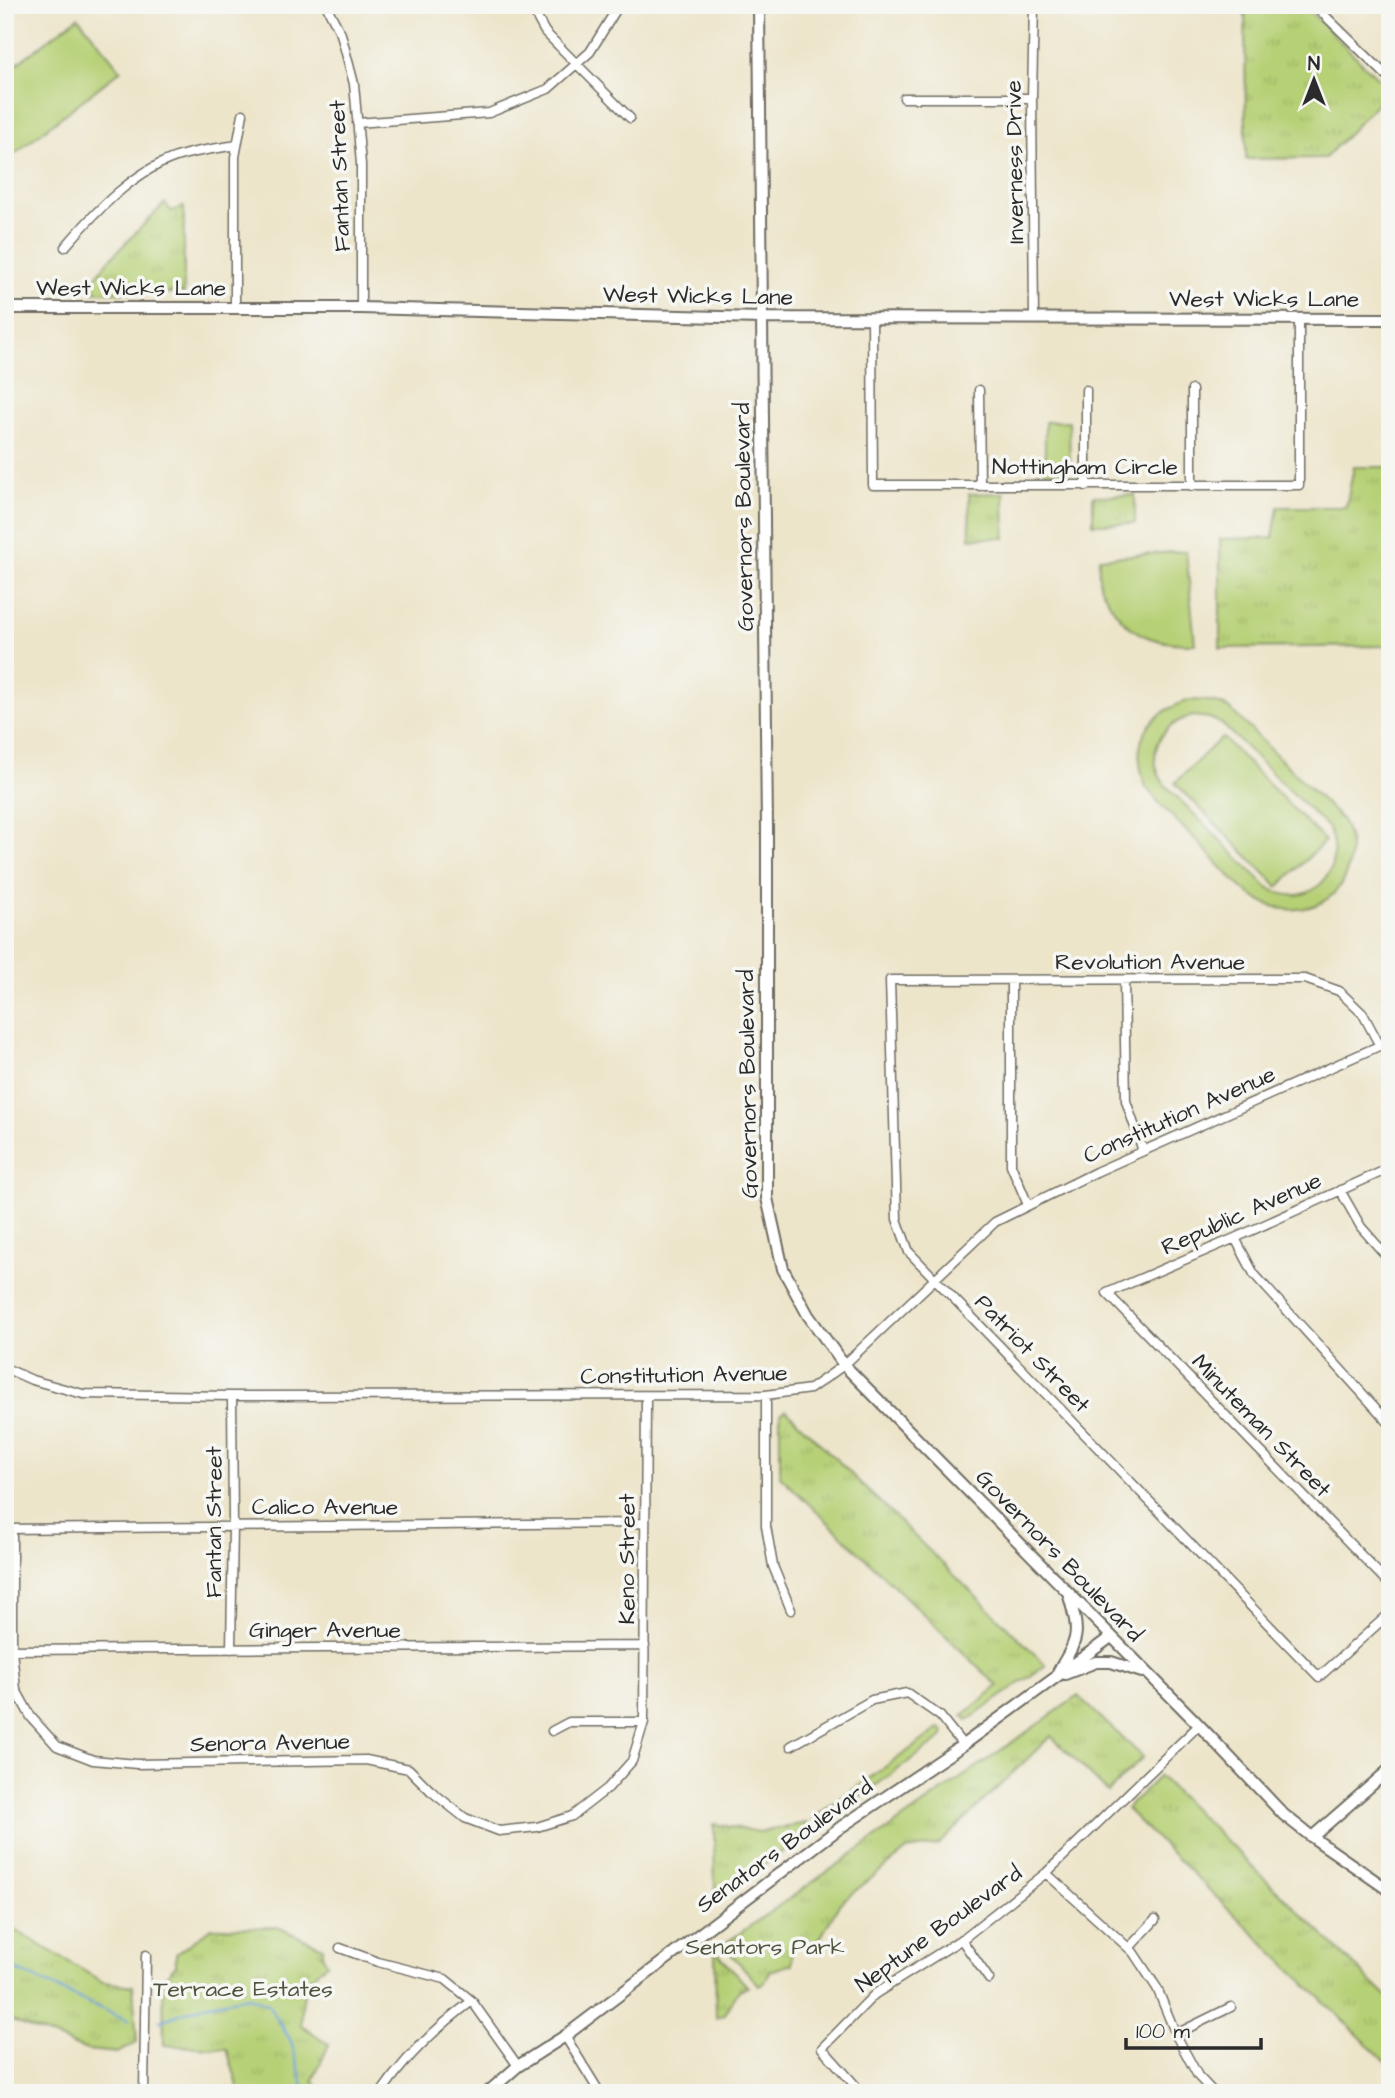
<svg xmlns="http://www.w3.org/2000/svg" width="1395" height="2098" font-family="'Architects Daughter',sans-serif">
<style>
.park{fill:url(#park-tufts);stroke:#707e50;stroke-width:2}
.pitch{fill:#b6d075;stroke:#707e50;stroke-width:2;fill-rule:evenodd}
.lines{fill:none;stroke-linecap:round;stroke-linejoin:round}
.stream{stroke:#669ed4;stroke-width:2.5}
.street-casing{stroke:#6f6c63;stroke-width:11}
.secondary-casing{stroke:#6f6c63;stroke-width:14}
.street{stroke:#fff;stroke-width:8}
.secondary{stroke:#fff;stroke-width:10}
.labels{text-anchor:middle;stroke-width:7;stroke-linejoin:round;paint-order:stroke}
.street-label{font-size:23px;fill:#2b2b2b;stroke:#f6f6f2}
.park-label{font-size:23px;fill:#4e543e;stroke:#f6f6f2}
</style>
<defs>
<pattern id="park-tufts" width="24" height="20" patternUnits="userSpaceOnUse" patternTransform="scale(1.75)"><rect width="24" height="20" fill="#b6d075"/><path d="M3 7l-1-3M5 7V3M7 7l1-3M15 17l-1-3M17 17v-4M19 17l1-3" fill="none" stroke="#9db365"/></pattern>
</defs>
<rect width="100%" height="100%" fill="#f6f6f2"/>
<filter id="ink" filterUnits="userSpaceOnUse"><feTurbulence type="fractalNoise" baseFrequency=".0143" numOctaves="2"/><feDisplacementMap in="SourceGraphic" scale="14" xChannelSelector="R" yChannelSelector="G"/><feConvolveMatrix kernelMatrix="1 2 1 2 8 2 1 2 1" color-interpolation-filters="sRGB"/></filter>
<filter id="wash" filterUnits="userSpaceOnUse"><feTurbulence type="fractalNoise" baseFrequency=".00686" numOctaves="4" result="noise"/><feDisplacementMap in="SourceGraphic" scale="28" xChannelSelector="R" yChannelSelector="G"/><feGaussianBlur stdDeviation="1.57" result="paint"/><feColorMatrix in="noise" values="0 0 0 0 0 0 0 0 0 0 0 0 0 0 0 0 0 1.4 0 .05"/><feComposite in="paint" operator="in"/></filter>
<g filter="url(#wash)">
<rect width="100%" height="100%" fill="#ede5ca"/>
<path class="park" d="M1245,5H1303L1390,90L1325,158L1246,159Z
M165,203L171,211L184,207V293L93,292L95,278L109,260Z
M1354,467H1390V646L1220,648V539L1273,538L1278,507H1346Z
M1004,493L1005,538H970L969,494Z
M1135,495V523L1093,524V496Z
M786,1410L795,1419L1046,1665L968,1720L963,1715L998,1686L780,1476V1414Z
M1078,1696L1143,1757L1108,1792L1051,1736L938,1845L907,1850L840,1903L817,1944L804,1941L792,1946V1964L770,1971L765,1982L759,1985L723,1945Z
M940,1728L944,1732L942,1738L816,1828L813,1818Z
M1159,1776L1390,2000V2066L1126,1809Z
M807,1823L809,1833L715,1899L714,1824L760,1832Z
M5,1924L103,1982L133,1986L137,2043L117,2053L87,2050L5,2018Z
M277,1927L323,1947L322,1954L327,1964C300,1981 303,1996 301,2025L329,2044L313,2080L322,2093H234L238,2086L227,2049L164,2045L163,1979L176,1965V1954L211,1928Z
M715,1950L748,1987L739,1990L725,2014L716,2018Z"/>
<path class="pitch" d="M78,17L121,70L5,161V73Z
M1069,421L1070,471L1045,472V422Z
M1186,551L1195,644C1155,644 1128,636 1108,600C1105,595 1101,590 1100,585C1098,577 1099,566 1099,558Z
M1190,700C1205,700 1216,701 1230,709L1342,820C1353,842 1353,864 1340,886C1333,896 1322,904 1310,907C1260,921 1228,873 1197,841C1180,824 1161,807 1146,787C1129,742 1146,714 1190,700ZM1193,716L1210,718L1222,724L1328,828C1349,873 1307,914 1266,886L1165,785C1143,756 1160,723 1193,716Z
M1222,737L1325,841L1278,887L1175,783Z"/>
<g class="lines">
<path class="stream" d="M5,1965L129,2021
M160,2021L209,2004L249,1997L268,2004L291,2041L305,2093"/>
</g>
</g>
<g filter="url(#ink)">
<g class="lines">
<g class="street-casing">
<path id="street" d="M326,5L341,34L354,84L361,164V308
M530,5L545,32L630,118
M1034,5L1032,98L1034,318
M1314,5L1390,79
M904,98H1032
M357,123L489,113L548,89L590,52L619,5
M65,247C95,212 137,167 183,155C200,150 219,148 237,145
M235,308V157L243,114
M872,318L873,485H1299V319
M979,390L980,486
M1192,390V486
M1086,486V390
M1124,980L1126,1101L1143,1151
M1011,981V1165L1028,1205
M1380,1046L1363,1014L1339,991L1305,979L890,980L897,1219L909,1252L1319,1677L1390,1613
M1390,1168L1235,1238L1107,1293L1390,1585
M1340,1190L1361,1227L1390,1260
M1235,1238L1254,1274L1390,1424
M5,1368L32,1380L83,1394L232,1396L766,1395L810,1389L844,1365L995,1222L1096,1172L1390,1041
M766,1395V1526L773,1566L791,1610
M5,1529L645,1523
M12,1529V1650L16,1690L31,1717L57,1746L93,1760L137,1764L366,1760L409,1769L431,1791L465,1818L499,1831L537,1827L572,1816L608,1788L632,1761L644,1722L646,1396
M231,1649L233,1526L232,1396
M5,1650L645,1646
M552,1731L569,1722H644
M791,1746L872,1700L907,1693L940,1716L963,1745
M1046,1873L1133,1952L1157,1988L1177,2037L1198,2076L1214,2093
M961,1939L989,1979
M340,1948L378,1962L445,1979L472,2001L518,2066
M1129,1948L1155,1920
M1176,2034L1231,2007
M565,2036L600,2093
M822,2048L875,1994L965,1937L1046,1873L1199,1725
M822,2048L862,2093
M144,2093L146,1955
M381,2093C406,2056 437,2027 472,2001"/>
</g>
<g class="secondary-casing">
<path id="secondary" d="M759,5L767,830V1198L783,1269L808,1315L844,1365L1199,1725L1284,1815L1312,1837L1390,1891
M5,308H361L761,318L1390,319
M1058,1672C1079,1637 1080,1635 1069,1596
M1065,1674L1096,1662H1111L1142,1672
M1312,1837L1390,1769
M487,2093L518,2066L565,2036L841,1827L963,1745L1111,1637"/>
</g>
<use href="#street" class="street"/>
<use href="#secondary" class="secondary"/>
</g>
</g>
<g class="labels">
<g class="street-label">
<text transform="translate(1014 162) rotate(-91)" y="8">Inverness Drive</text>
<text transform="translate(339 176) rotate(-92)" y="8">Fantan Street</text>
<text x="131" y="295">West Wicks Lane</text>
<text transform="translate(698 295) rotate(1)" y="8">West Wicks Lane</text>
<text x="1264" y="306">West Wicks Lane</text>
<text x="1085" y="474">Nottingham Circle</text>
<text transform="translate(743 517) rotate(-91)" y="8">Governors Boulevard</text>
<text x="1150" y="969">Revolution Avenue</text>
<text transform="translate(747 1084) rotate(-91)" y="8">Governors Boulevard</text>
<text transform="translate(1179 1114) rotate(-24)" y="8">Constitution Avenue</text>
<text transform="translate(1241 1213) rotate(-24)" y="8">Republic Avenue</text>
<text transform="translate(1033 1353) rotate(46)" y="8">Patriot Street</text>
<text transform="translate(684 1374) rotate(-1)" y="8">Constitution Avenue</text>
<text transform="translate(1262 1425) rotate(46)" y="8">Minuteman Street</text>
<text x="325" y="1514">Calico Avenue</text>
<text transform="translate(213 1522) rotate(-90)" y="8">Fantan Street</text>
<text transform="translate(1060 1555) rotate(46)" y="8">Governors Boulevard</text>
<text transform="translate(626 1559) rotate(-90)" y="8">Keno Street</text>
<text x="325" y="1637">Ginger Avenue</text>
<text transform="translate(270 1742) rotate(-1)" y="8">Senora Avenue</text>
<text transform="translate(784 1845) rotate(-36)" y="8">Senators Boulevard</text>
<text transform="translate(938 1928) rotate(-36)" y="8">Neptune Boulevard</text>
</g>
<g class="park-label">
<text x="765" y="1954">Senators Park</text>
<text x="243" y="1996">Terrace Estates</text>
</g>
</g>
<rect width="1395" height="2098" fill="none" stroke="#f6f6f2" stroke-width="28"/>
<g transform="translate(1314 80)" stroke="#f6f6f2" stroke-width="5" paint-order="stroke">
<path d="M0-5L12 26L0 18L-12 26Z" fill="#2b2b2b"/>
<text y="-10" font-size="19" font-weight="bold" text-anchor="middle" fill="#2b2b2b">N</text>
</g>
<path d="M1126 2038v10h135v-10" fill="none" stroke="#2b2b2b" stroke-width="3.5"/>
<text x="1136" y="2038" font-size="21" fill="#2b2b2b" stroke="#f6f6f2" stroke-width="5" paint-order="stroke">100 m</text>
</svg>
